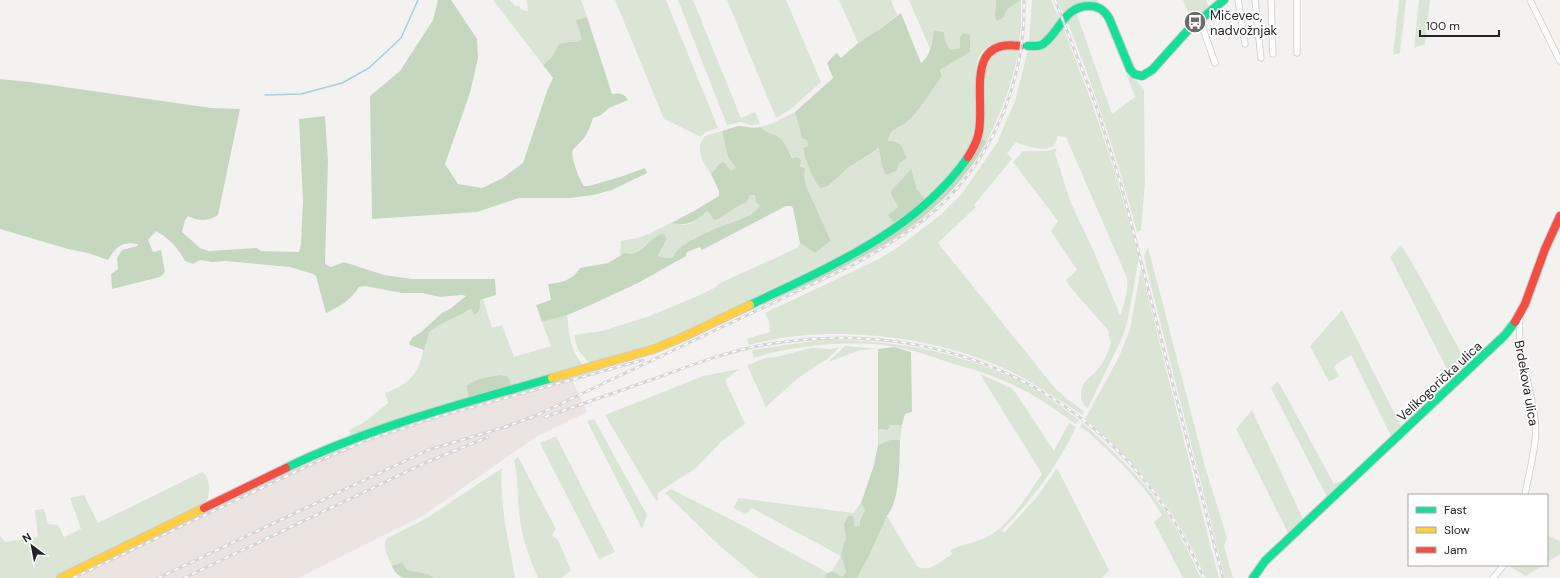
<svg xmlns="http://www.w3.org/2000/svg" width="1560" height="578" font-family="'DM Sans',sans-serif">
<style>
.built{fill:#ebe4e1}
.green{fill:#dae5d5}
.forest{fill:#c6d7c0}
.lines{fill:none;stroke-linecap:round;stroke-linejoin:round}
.stream{stroke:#a5d0db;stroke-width:1.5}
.street-casing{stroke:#cecdcc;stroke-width:7}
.fast-casing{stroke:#cecdcc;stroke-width:10}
.slow-casing{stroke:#cecdcc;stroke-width:10}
.jam-casing{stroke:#cecdcc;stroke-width:10}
.street{stroke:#fdfdfd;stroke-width:5.5}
.fast{stroke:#16e098;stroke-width:8}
.slow{stroke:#ffcf43;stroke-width:8}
.jam{stroke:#f24e42;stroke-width:8}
.rail-casing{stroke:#d7d6d6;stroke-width:3}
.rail{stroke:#fff;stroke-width:1.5;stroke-dasharray:4.5;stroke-linecap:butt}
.labels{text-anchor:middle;stroke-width:3.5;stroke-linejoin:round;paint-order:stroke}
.poi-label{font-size:13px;fill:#252323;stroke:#fff;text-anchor:start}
.street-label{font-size:13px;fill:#252323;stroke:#fff}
</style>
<rect width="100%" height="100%" fill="#f4f2f1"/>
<path class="built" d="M570,375L587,412L536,437L424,515L298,578H67L337,448L396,426Z"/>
<path class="green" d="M493,0H510L515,6H519L522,10L528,11L527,0H581L587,17L577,20L582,39L577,42H567L559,44L551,58L543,65Z
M615,0H666L718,128L705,132L701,137L664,119Z
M678,0H693L741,118L755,112L760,124L751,125L741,122L727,125Z
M727,0H786L821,82L791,109L776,118Z
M839,0H891L897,15L880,29L858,43Z
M909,0H996L995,10L1005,11L1007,8L1021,0V28L1019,42C1005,40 988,42 980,55C975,62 977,74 977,82C978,101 979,123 973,140C963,164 943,182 926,201L917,189L910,170L890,192L898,207L895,225L837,258L668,339L590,364L578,350L574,335L602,331L647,317L700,295L716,287L718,284L797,248L800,243L815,253L831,241L807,188L804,178L805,168C792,162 790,150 781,140C776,133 766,133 760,127L773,123L795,112L802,137L807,140L808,146L804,148L809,168L828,186L848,168L880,148V156L884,171L899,164L907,158L900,144L888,141C892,127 899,130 907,122C920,110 932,90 942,76L940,70L970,52L960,37V48L950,50L945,41L944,32L934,30L930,49Z
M1032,0H1051L1059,18C1053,30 1043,42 1029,43Z
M1057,0H1098V2C1080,1 1077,3 1064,15Z
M1183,0H1206L1209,7L1192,21Z
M1399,0H1406L1400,53L1393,55Z
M1419,0H1430L1425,44L1414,48Z
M1076,12L1112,114L1135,97L1125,70C1131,77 1139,82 1144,90L1145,182L1141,230L1137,232C1118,160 1095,90 1067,21Z
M1063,27L1093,106L1116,176L1139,258L1128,319L1123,336L1088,408C1083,404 1081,401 1081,395C1082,379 1090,379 1099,368C1105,361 1108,351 1111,343L1109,337L1108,330L1070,287L1066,280L1077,270L1051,231L1058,221L1013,162L1023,151H1048L1057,148L1055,153L1070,201L1094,252L1120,315C1125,303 1128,291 1127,278L1066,137L1058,136C1057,139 1056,143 1054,145C1047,153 1024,146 1016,142L1007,153L1012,159L974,205L976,207L938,243L1054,387L1067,399L1084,411L1082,415C1051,394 1019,373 984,360C915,334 821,325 749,345L747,339L770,332L769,321L765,313L879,259L900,246L938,217L961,195L997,143L1015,101L1028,50C1048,54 1052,41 1063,27Z
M1019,48C1013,81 1002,111 987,141L980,139L984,117V68L990,55L1002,49Z
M722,131L728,157L736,168L731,171L719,164L711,174C703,162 694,149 705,136Z
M749,195H755L757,202L761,206C741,227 685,231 673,258L660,257L658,255L667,239L664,235L655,237L636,253L620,257L621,241L638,238L651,233L671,223L683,225L690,224L708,211L713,217L720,218L735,208L747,202Z
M1401,245C1426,284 1445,325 1468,365L1452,379L1390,257Z
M1148,247L1204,463L1227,538L1224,546L1233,578H1225L1146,266L1144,256Z
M1141,269L1210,544L1219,578H1206C1178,512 1140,465 1085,419L1119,357L1130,329Z
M483,299L492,328L502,325L514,357L551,346L542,322L567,314C569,334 570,350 584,366L509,387L466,386L469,398L350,435L349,430L366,421L388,403L385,393C405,386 417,377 422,355C424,348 425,340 428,334C433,324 469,309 480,307V300Z
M1342,310L1401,426L1391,436L1351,355L1334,366L1339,376L1329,382L1310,346Z
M821,340C894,339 964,352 1029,386C1046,396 1063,408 1079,420L1076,424C1059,413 1043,400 1025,391C1002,378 976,370 951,363C935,358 918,351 901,348C859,339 795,344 754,358L752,350Z
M845,346L878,349L861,350L828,362Z
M840,347L827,359L798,378L766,407L747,365L766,358L780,356L811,348L831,349Z
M739,369L725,380L745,424L722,441L696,468L662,490L658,493V500L656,501L605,415L703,376Z
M980,374L1013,389L1054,451L1069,423L1076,427C1058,466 1032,500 1002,530L1004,533L1037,497L1057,468L1109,570L1102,578H857L869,556L887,516L917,566C929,574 942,560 952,554L950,550C961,545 973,543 985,538C1008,528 1028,494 1042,474Z
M1278,381L1334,484L1348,478L1327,497L1271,388Z
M1252,410L1303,519L1288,533L1236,429Z
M594,419L647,515L642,529L587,421Z
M1083,423C1112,450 1141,477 1164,510C1179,532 1190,555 1201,578H1183L1154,522L1162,515C1143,482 1115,457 1088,432L1080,427Z
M890,425H902L900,440H890L878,445V429L888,430Z
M556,436L615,552L599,559L540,443Z
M518,457L556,529L552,535L558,540L571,570L562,578H538C530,559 522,539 520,519C517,499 519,480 514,460Z
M502,468C499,505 509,542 515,578H434L428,574L407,570L402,562L392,566C388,557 383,549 386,539L427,518Z
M202,472C212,478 210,496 205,506L56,578H0V536L5,542L38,537L35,510L44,509L48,524L58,525L64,537L81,529L70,498L84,495L98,523Z
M671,489L734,521L828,573L826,574L825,578H758L721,547L665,493Z
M739,498L853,513L861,503L865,510L860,520V525L855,527L852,516L844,524L846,539L843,545L841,556L846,572L842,577L832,571L841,556L752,508L746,514L733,508Z
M1547,535L1560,541V554L1547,562Z
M1507,565H1543L1526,576Z"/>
<path class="forest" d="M438,0H451L477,39L478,58L470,93L445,164L458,184L482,188L501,179L523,163L547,91L553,78L543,65L551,58L559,44L567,42H577L582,39L576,20L587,17L612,94C619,93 624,93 628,100L609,108L601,115L593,118C591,125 588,132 584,138C581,142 576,146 573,150C570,156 580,181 584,186H589L620,177L645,168L647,173L612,190L593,195L570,198H519L477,212L372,219L370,96L400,71L433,20Z
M996,0H1021C1013,6 1006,7 1004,17L997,21L995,17Z
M901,13L921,63C931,56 932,41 934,30L944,32L945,41L950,50L960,48V37L963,33L970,35V52L940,70L942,76C931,91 921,109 907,122C899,129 891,127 888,141C903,141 901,147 907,158L899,164L896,171L886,175L882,166L879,148L848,168L828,186L820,188C810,174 807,164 803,148L808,146L807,140L802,138L795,112L833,78L827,63L834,55L837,53L841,58L858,43L880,29Z
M0,79L30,82L211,108L240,109L218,215C207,222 199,221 188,216L185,220L182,232L200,248L209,251L257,248L261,251L299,252L301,244L303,201L299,119L325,116L328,161L325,264L331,267L344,262L384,275L412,279H495L496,295L480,300V307L477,314H474L471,309L437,326L429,332L424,350L410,345L409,343L413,337L420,333L442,313L451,308L466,296L462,295L440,297L422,293H402L365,286L359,287C351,300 339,307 326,313L316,276L313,274L290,267L225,261L212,262L200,260L193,264L185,261C178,248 170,239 156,231L148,240L153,252L161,250L165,272L160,277L112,289L111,274L118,269L117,258L122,250L137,246L138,244C122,241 116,247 108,260L88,253L68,249L0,229Z
M738,126C746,126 752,129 760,127C766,133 774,133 780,138C785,143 789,152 792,158L797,157L801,160L800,166L805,168L804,178L807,188L831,241L815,253L800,243L793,208L791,206H786L702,250L700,247L687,252L686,256L638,283L595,303L570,314L542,322L536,305L551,300L548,284C561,283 573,280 580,268L608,263L625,253C641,259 649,235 664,234L667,239L658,255L660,257L673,258C674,255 676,251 680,248C688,240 714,229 725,225C738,220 751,217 760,206L756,202L755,195H750L747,202L735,208L720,218L714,220L708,211C694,221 689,227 671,223L694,211L719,196V191L711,174L719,164L724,162L731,171L736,168L728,157L722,131Z
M980,139L987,141C938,231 850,264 763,305L761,301L916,216Z
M911,169L917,189L926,201L895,225L888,215L898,207L890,192Z
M894,347L911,352L912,412L905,414L902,425H890L888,430L878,429V349Z
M500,375L507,376L511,382L509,387L469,398L466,386L479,379Z
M890,440H900C899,461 901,499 887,516L869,556L857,578H825L826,574L832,571L842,577L846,572L841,556L843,545L846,539L844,524L848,516H853L855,527L860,525V520L865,510L861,503L874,465L878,445Z
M402,562L407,570L428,574L434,578H404C397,575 395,573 392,566Z"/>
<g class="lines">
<path class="stream" d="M265,95L301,94L342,83L369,68L401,38L418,0"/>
<g class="street-casing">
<path id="street" d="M1238,0L1245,44
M1255,0L1261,58
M1271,0L1273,54
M1297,0V53
M1530,0L1560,61
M1200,20L1215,63
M1520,319C1516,354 1531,384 1535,419C1538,444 1529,470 1525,495
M1493,578L1504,565"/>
</g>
<g class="fast-casing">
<path id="fast" d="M1028,46C1033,46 1039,47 1043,44C1060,32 1064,6 1089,6C1098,6 1103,9 1109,18L1130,69L1134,74L1142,76L1152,70L1189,29L1224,0
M750,305C829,267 917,231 968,157
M286,468C370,427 462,404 552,378
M1253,578L1265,561L1505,335L1515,322"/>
</g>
<g class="slow-casing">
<path id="slow" d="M552,378L654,349L683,337L750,305
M61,578L204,508"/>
</g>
<g class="jam-casing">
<path id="jam" d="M968,157C973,149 978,140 979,131C985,98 964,38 1020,46
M1515,322L1525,304L1545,249L1560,216
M204,508L286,468"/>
</g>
<use href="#street" class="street"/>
<use href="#fast" class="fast"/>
<use href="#slow" class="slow"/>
<use href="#jam" class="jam"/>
<g class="rail-casing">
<path id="rail" d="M1055,0L1096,105L1122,188L1223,578
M545,417C584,403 623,390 662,376C697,363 732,350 769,344C956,313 1127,403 1204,578
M73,578L312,464L365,441L437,417L643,360
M158,578L428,450L505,427L537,415L855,264C885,247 913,230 938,208C995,155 1026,77 1024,0
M184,578L427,462L488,437"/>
</g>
<use href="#rail" class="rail"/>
</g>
<defs>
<g id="bus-disc" transform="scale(1.15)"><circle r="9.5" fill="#6d6b6b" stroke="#fff"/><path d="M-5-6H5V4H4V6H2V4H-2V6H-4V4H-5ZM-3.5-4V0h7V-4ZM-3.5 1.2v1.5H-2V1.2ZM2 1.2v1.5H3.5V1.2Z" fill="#fff"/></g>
</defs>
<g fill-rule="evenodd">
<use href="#bus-disc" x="1195" y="22"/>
</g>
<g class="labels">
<g class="poi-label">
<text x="1210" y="20">Mičevec,<tspan x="1210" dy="15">nadvožnjak</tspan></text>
</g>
<g class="street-label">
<text transform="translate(1439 381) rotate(-43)" y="5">Velikogorička ulica</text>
<text transform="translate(1527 383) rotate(80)" y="5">Brdekova ulica</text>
</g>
</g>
<rect x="1408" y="494" width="140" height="72" fill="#ffffff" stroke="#a8a7a7"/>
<rect x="1416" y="507" width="20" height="6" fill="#16e098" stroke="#a8a7a7"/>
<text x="1444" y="514" font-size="12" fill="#252323">Fast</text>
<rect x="1416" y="527" width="20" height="6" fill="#ffcf43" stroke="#a8a7a7"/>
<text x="1444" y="534" font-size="12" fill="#252323">Slow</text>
<rect x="1416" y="547" width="20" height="6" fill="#f24e42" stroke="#a8a7a7"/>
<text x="1444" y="554" font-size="12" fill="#252323">Jam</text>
<g transform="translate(32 546) rotate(328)" stroke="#ffffff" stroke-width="3" paint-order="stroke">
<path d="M0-3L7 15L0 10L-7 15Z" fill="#252323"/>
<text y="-6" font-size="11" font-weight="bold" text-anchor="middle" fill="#252323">N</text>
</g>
<path d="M1420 30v6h79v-6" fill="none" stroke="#252323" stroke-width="2"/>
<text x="1426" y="30" font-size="12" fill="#252323" stroke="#ffffff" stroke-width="3" paint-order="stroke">100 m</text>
</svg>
